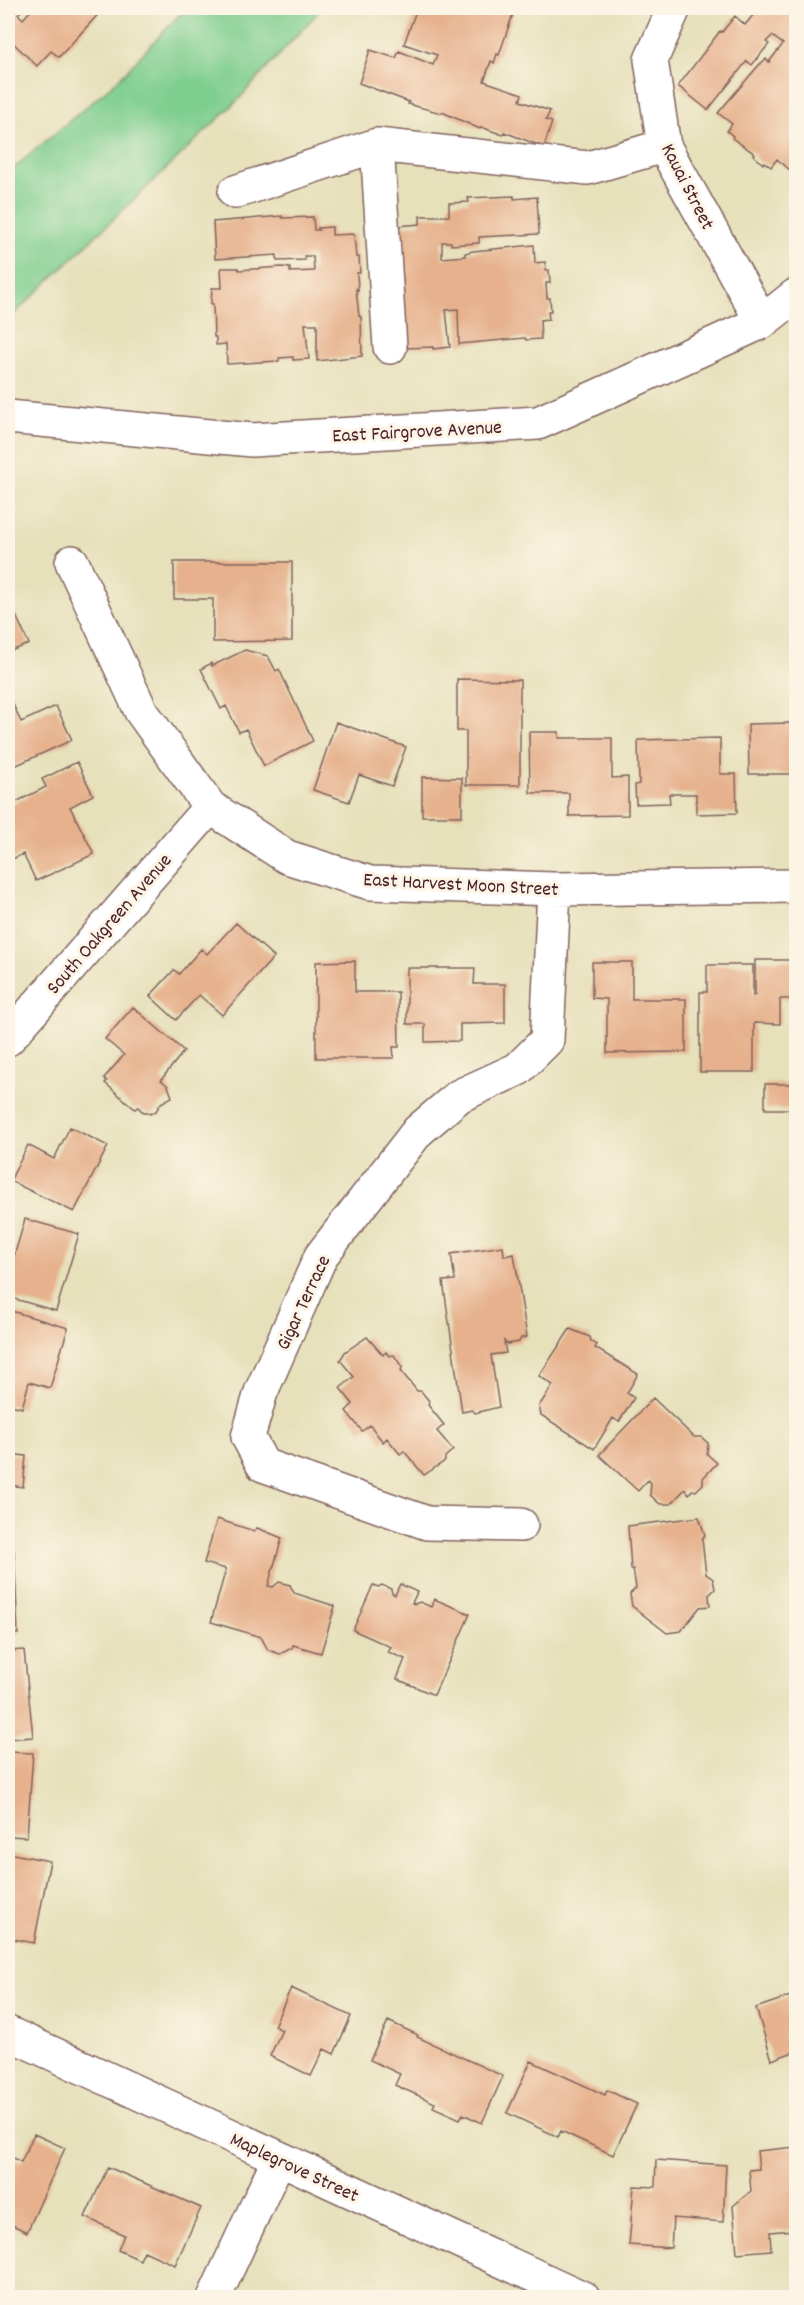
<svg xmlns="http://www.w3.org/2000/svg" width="804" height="2305" font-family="Dekko,sans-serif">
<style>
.green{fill:#7ece8f;stroke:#64765d;stroke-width:1.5}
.building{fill:#e6b18c}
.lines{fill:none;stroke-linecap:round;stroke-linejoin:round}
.minor-casing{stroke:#81635d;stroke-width:36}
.minor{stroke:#fff;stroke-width:33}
.labels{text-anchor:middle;stroke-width:6;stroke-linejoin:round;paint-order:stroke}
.street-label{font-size:20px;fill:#4a1f2b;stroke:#fcf5e5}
</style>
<rect width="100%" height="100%" fill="#fcf5e5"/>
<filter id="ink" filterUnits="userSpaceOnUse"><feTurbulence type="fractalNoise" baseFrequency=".0167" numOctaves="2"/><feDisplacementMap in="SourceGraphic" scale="12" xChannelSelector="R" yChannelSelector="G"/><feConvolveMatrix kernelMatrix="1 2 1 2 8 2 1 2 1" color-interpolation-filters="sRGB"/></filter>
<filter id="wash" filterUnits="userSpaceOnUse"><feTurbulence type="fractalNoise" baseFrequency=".008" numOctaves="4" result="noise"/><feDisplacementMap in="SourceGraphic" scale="24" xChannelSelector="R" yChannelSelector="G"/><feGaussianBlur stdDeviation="1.35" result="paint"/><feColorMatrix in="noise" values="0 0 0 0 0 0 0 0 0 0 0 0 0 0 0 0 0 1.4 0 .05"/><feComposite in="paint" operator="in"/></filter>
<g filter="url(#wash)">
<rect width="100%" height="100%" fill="#e6e0bb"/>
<path class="green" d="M186,8H322L237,101L12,316L8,317V173L117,81Z"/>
<g id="blocks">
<path class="building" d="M8,8H24L18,14L23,19L33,8H104L59,57L51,51L37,66L8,38Z
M417,8H515L499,55L497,54L494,63L491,61L484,81L522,94L520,101L550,111L546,120L552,122L544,147L504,132L503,135L481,127L480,129L442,112L441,113L408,104L409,102L359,83L370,50L396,58L399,51L433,65L437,55L404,44Z
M759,8H796V166L792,172L777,159L771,167L764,162L763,164L753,155L755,154L732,138L733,136L727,131L732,124L718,113L759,65L766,59L769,62L783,44L772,36L766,42L769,44L752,65L747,61L708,110L678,86L720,31L722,32L735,16L745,25Z
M514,196V199L537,197L539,234L479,237V243L451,245V242H442V258L465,256V253L473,251L534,245L535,263L545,262L546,270H549L550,283H546L547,298H550L551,311H548L549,319L540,320L541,339L526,340L525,338L459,344L458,309L446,310L450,347L433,349V347L405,348L403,280L400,281L398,226L420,224V216H449V203L469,202L468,198Z
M282,216V218L313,217L314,230H319L318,228L332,227V235L354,234L356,257H359L360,273H357L358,290L356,289L359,316L361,317L362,356L317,361V324H305L309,359L293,360V357L279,358V361L227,364L226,344L216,345V337H214L213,304H211L212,288H222L221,268H238L239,270L282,267L290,268V272L314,271L313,256H304L305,260L277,261V255L215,259L213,222Z
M174,562H292V641L213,642V599H174Z
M12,607L29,644L8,652V609Z
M245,650L268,656L276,671L279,669L313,741L264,766L246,729L239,732L226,706L221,709L201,669L211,663L212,666Z
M457,679L520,680V785H466V731H457Z
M8,693L21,722L56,706L72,740L8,769Z
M336,722L406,747L392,786L359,775L349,802L313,790Z
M796,723V774H749L748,724Z
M529,732H559V738H612V778L628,777V815L569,816V793H530Z
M720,738V774H736L737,813L696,814V794H669L670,803L636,804L635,785L639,784L638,740Z
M77,762L93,795L70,807L94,854L36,881L23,854L8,861V806L46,787L42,779Z
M422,777L462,778V816H422Z
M236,923L274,957L222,1015L199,995L176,1020L150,996L174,970L179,974L201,949L207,954Z
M755,960H796L795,999H780V1024L754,1023V1072H700V992H707V965H753V996L755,995Z
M355,961V992H398L399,1047H393L394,1058H316V962Z
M592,962H632V999H686V1052L607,1053V999L592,998Z
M407,968H475L474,984H505V1023L460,1024V1041L425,1042V1024H407Z
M133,1007L184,1051L161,1080L168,1086L172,1097L161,1103L156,1111L150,1114L142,1111L138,1107L135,1109L105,1083L107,1081L104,1078L124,1055L105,1039Z
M765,1084H795L796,1112H789V1109H765Z
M70,1127L108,1146L74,1212L10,1181L28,1145L54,1159Z
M25,1219L79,1234L56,1311L8,1297V1258L13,1260Z
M503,1246L504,1256L514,1254L527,1337L521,1338L519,1342L507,1344L504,1341L506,1353L491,1355L499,1407L475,1413L472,1410L462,1412L443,1281L455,1280L451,1254Z
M8,1310L68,1328L50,1388L29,1382L22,1408L8,1404Z
M570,1329L590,1337L591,1341L597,1345L595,1348L638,1374L627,1393L634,1398L619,1422L613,1418L594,1449L541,1415L539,1406L553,1385L539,1376Z
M367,1337L383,1355L386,1352L389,1356L394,1355L402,1367L401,1371L417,1391H421L429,1401L428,1405L444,1425L437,1431L453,1450L445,1457V1461L424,1475L404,1451L400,1454L387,1438L383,1442L370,1425L362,1431L346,1411L353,1404L340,1388L354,1377L340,1360L345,1352Z
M653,1398L694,1437H701L708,1443L707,1454L717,1463L703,1478V1484L696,1491L692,1490L689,1494L685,1489L671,1504H660L650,1495L651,1483L648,1480L638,1491L599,1455Z
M8,1454L26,1456L23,1487L8,1485Z
M699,1517L705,1535L702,1539L706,1574L713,1579L715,1589L709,1595L710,1606L700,1607L681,1631L667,1633L632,1606L630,1594L636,1588L633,1569H631L628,1526Z
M217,1519L254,1531L257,1528L282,1538L268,1586L273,1587L279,1582L290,1585L294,1593L335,1606L321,1653L293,1645L292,1648L280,1654L268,1650L261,1637L211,1622L226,1569L204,1563Z
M8,1550H14L18,1634H8Z
M400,1584L417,1592L412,1603L415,1604L420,1602L431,1607L434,1599L470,1614L434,1695L397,1679L405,1659L388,1652L391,1647L353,1630L373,1585L378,1587L382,1585L391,1589L392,1593L395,1595Z
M24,1650L33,1737L8,1739V1651Z
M8,1752L33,1753L27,1837L8,1836Z
M8,1853L50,1861L34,1943L8,1938Z
M291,1988L351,2016L334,2054L324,2049L311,2076L270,2056L282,2030L274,2026Z
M796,1994V2051L772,2060L756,2008Z
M388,2021L418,2035L417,2037L503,2076L482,2123L463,2114L460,2119L433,2107L435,2103L395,2085L400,2074L370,2060Z
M531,2061L605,2095L607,2090L637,2104L613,2155L561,2131L558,2137L507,2113Z
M34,2134L65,2148L27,2232L8,2223V2155L21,2162Z
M796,2147V2218L792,2219L793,2230L770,2232L771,2250L737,2253L733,2206L751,2191L749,2170L759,2169L757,2151Z
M656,2160L726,2165L723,2222L673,2218L671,2248L629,2245L634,2186L655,2187Z
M108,2167L201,2208L175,2265L144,2251L140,2260L118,2250L124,2235L85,2217Z"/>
</g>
</g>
<g filter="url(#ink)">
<use href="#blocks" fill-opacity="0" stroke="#81635d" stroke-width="1.5"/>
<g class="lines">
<g class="minor-casing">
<path id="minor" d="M674,8L651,60L664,146L762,322
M377,145L390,347
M235,192L377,145L588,168L664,146
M8,417L252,440L538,423L762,322L796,295
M72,562L141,711L210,807L287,857L370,883L554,889L796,886
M8,1039L210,807
M521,1525L427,1523L263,1465L248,1437L261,1392L321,1256L418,1131L459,1096L518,1069L547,1040L554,889
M8,2033L583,2298
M214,2298L279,2158"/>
</g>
<use href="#minor" class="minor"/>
</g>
</g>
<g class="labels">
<g class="street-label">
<text transform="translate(689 186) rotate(63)" y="7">Kauai Street</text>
<text transform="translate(417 430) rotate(-3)" y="7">East Fairgrove Avenue</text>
<text transform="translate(461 883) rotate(3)" y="7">East Harvest Moon Street</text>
<text transform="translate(108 923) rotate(-49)" y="7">South Oakgreen Avenue</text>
<text transform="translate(302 1302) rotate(-65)" y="7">Gigar Terrace</text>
<text transform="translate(295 2166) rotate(25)" y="7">Maplegrove Street</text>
</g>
</g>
<rect width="804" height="2305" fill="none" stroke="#fcf5e5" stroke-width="30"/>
</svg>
